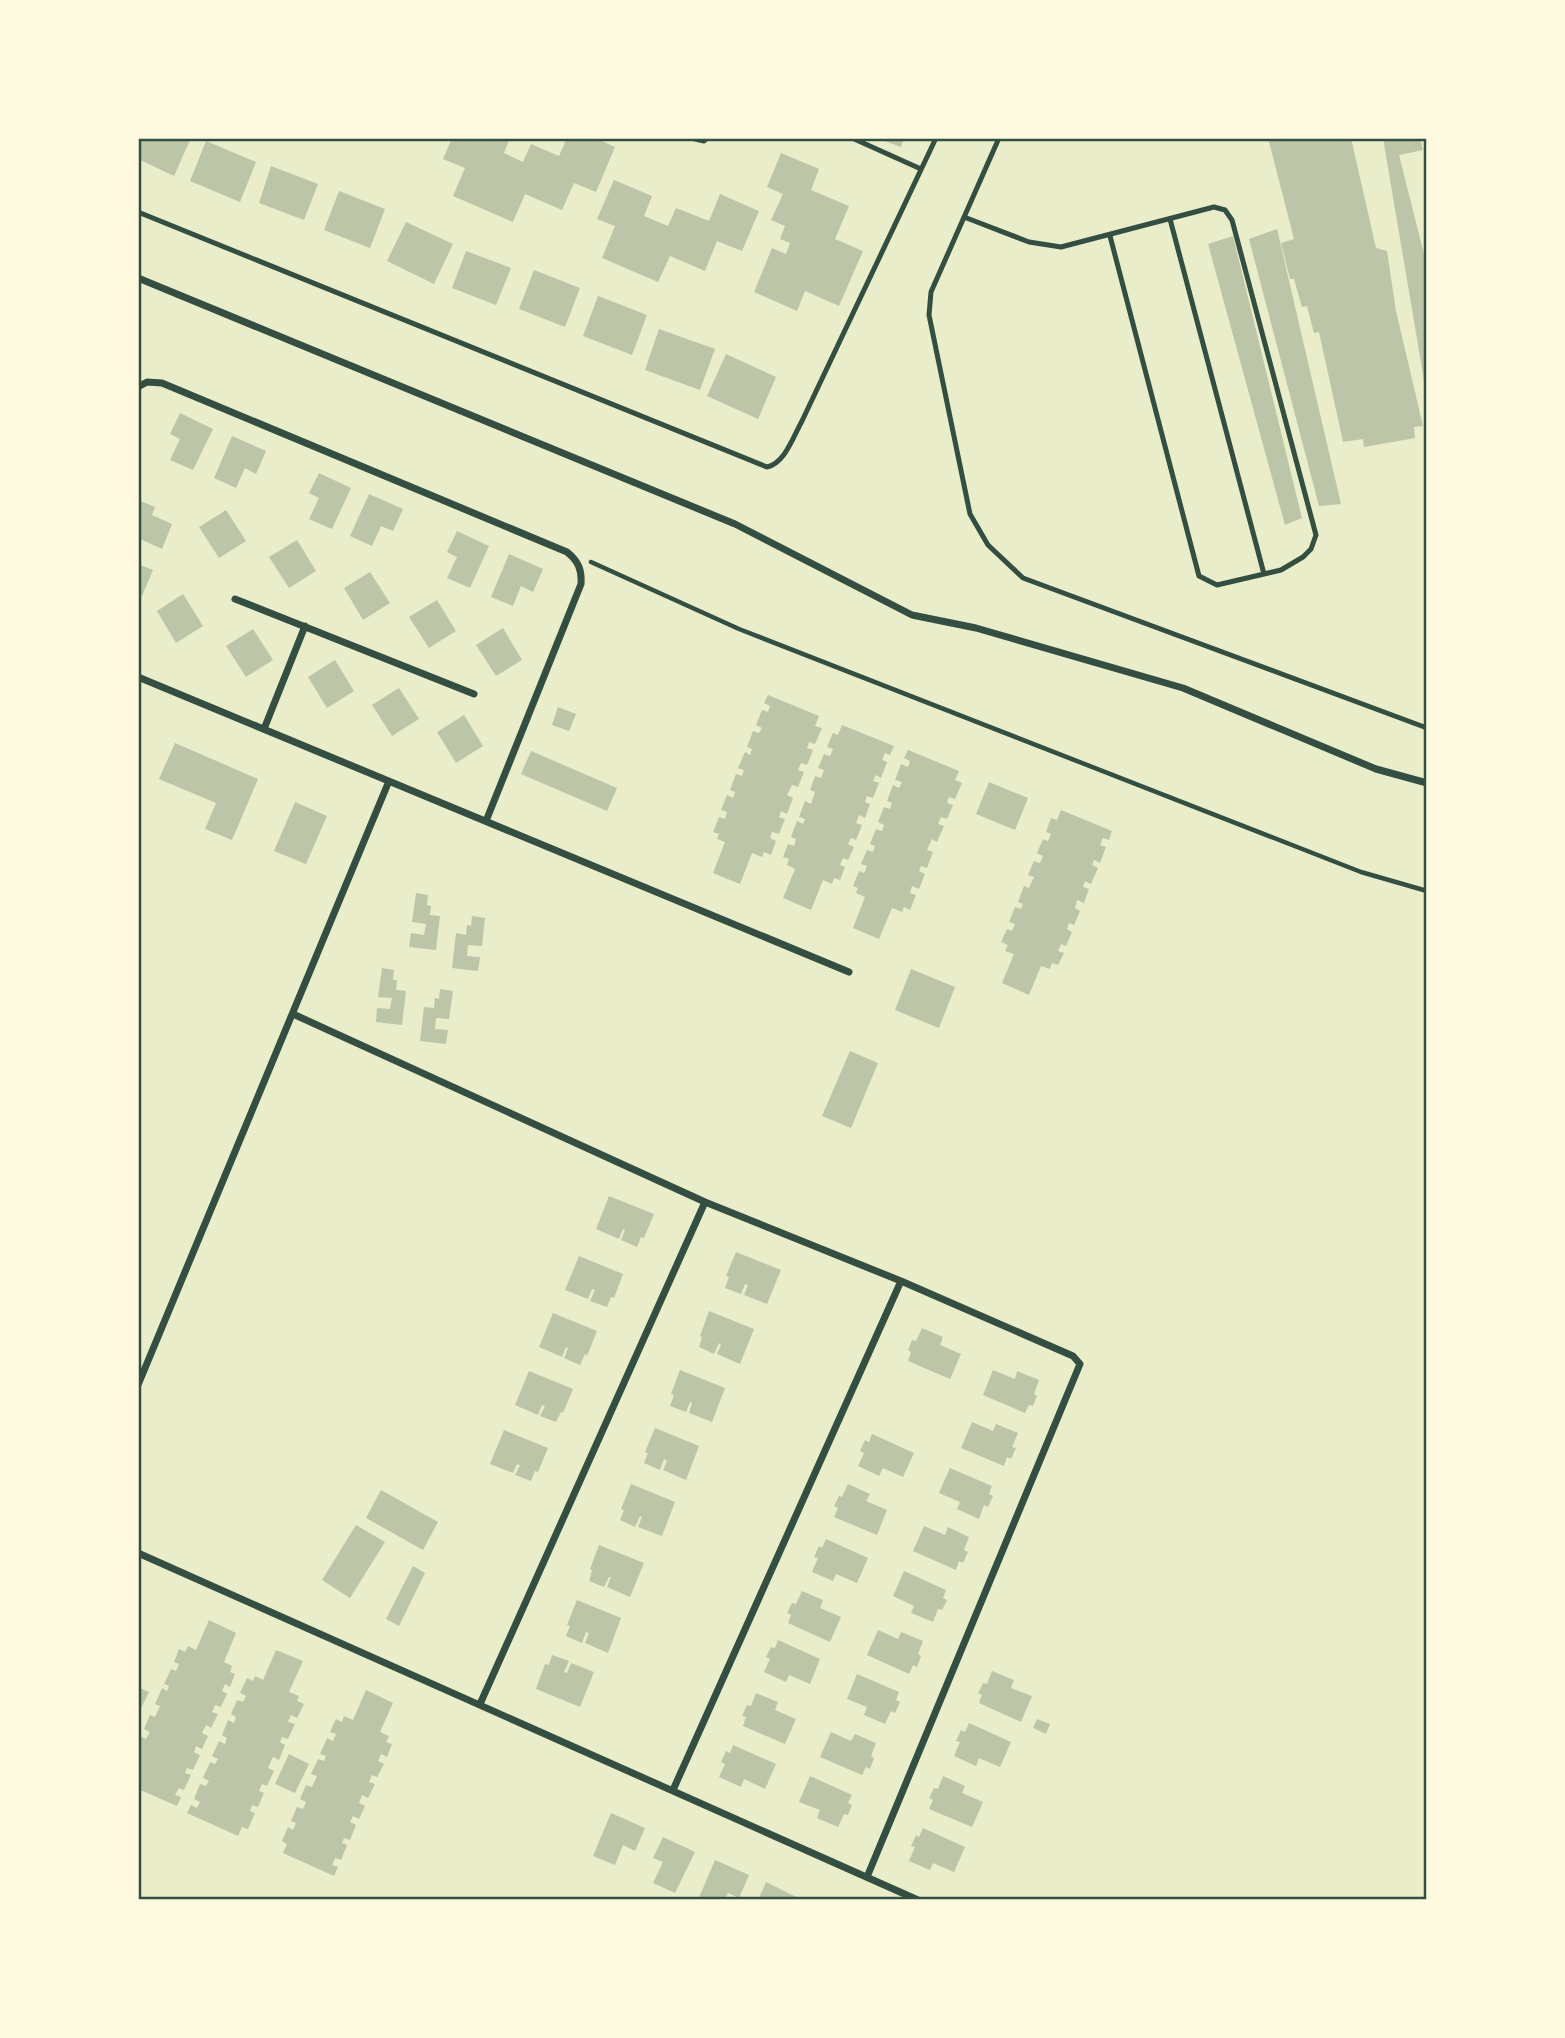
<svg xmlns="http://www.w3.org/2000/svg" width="1565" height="2038" font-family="'IBM Plex Sans',sans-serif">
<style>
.building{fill:#bcc5a7}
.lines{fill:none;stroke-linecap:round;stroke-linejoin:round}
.path{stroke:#344e41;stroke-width:4.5}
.service{stroke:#344e41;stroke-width:5}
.minor{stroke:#344e41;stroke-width:7}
.neatline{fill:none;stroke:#344e41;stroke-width:2.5}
</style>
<rect width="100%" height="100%" fill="#e9edc9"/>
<path class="building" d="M138,138H191L174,176L138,159Z
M452,138H510L504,153L523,162L531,144L559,156L567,138H595L615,147L596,192L574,183L562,210L525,194L513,222L453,196L465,168L443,159Z
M877,138H904L901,147Z
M1268,138H1351L1376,248L1387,251L1396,311L1423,426L1414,427L1415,438L1364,447L1363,439L1343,442L1319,332L1314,333L1307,306L1302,307L1294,279H1290L1281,243L1294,239Z
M1383,138H1420L1423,150L1399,155L1427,266V398Z
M206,141L256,162L240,202L190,181Z
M781,153L819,169L811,190L849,206L835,239L863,251L839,306L805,291L797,311L754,292L772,248L786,254L790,243L780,239L785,226L771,220L783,194L767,187Z
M271,166L318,184L304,220L259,203Z
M614,180L652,196L644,216L668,226L676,208L709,221L720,194L759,211L742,251L717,241L705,271L670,256L658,282L602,258L615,226L597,219Z
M339,191L385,209L370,248L324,230Z
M406,222L453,244L434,284L387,261Z
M1277,229L1341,504L1319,506L1249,239Z
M1233,236L1302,518L1285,525L1208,244Z
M466,251L511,268L496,305L452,288Z
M534,270L580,288L565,327L519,309Z
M598,296L647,315L632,355L583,336Z
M659,329L715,349L700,390L645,370Z
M726,354L776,377L758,419L707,396Z
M180,413L213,429L193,470L170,460L180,439L170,434Z
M232,436L266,451L256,474L245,468L236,488L214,478Z
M319,473L351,488L332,529L309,519L319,498L309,493Z
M369,494L403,509L393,531L381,526L372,546L350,536Z
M138,500L155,507L152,515L172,524L162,549L138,538Z
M226,510L246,541L219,558L199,527Z
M457,531L489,546L470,588L447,578L457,557L447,552Z
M297,540L316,571L289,588L269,557Z
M509,554L543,569L533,592L521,586L513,606L491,597Z
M138,564L153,570L142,596L138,594Z
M370,572L390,603L363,620L344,588Z
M183,594L203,626L176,643L157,611Z
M437,600L456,631L429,648L409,617Z
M503,628L522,660L496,676L476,645Z
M253,629L273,660L246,677L226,646Z
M335,660L354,691L327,708L308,677Z
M399,688L419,719L392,736L372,705Z
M768,695L819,716L815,726L822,728L815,744L809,742L807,748L813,750L807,765L801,763L798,770L804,772L798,787L792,785L787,795L793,798L787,814L781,811L779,817L785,819L779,834L772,832L770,838L776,841L771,855L764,852L762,857L752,853L740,884L713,873L725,842L717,839L719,834L713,832L719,817L725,819L727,812L721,810L727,795L733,798L735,792L730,790L736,774L742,776L744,770L738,768L745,752L750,755L752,749L747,747L753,731L759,733L762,728L756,725L762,710L768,712L770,706L764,703Z
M558,707L576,714L569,731L552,725Z
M464,715L483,746L456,763L437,732Z
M842,725L894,746L890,755L885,753L882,760L887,762L881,778L876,775L873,781L879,783L873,798L867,796L865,802L870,804L865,818L859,815L856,823L862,825L856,840L851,838L848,844L854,847L848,860L843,858L840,865L845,867L840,880L834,878L832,884L823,880L811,910L783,898L795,869L787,865L789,859L783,857L788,844L794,846L796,839L791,837L797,821L803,824L805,819L799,817L805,801L811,804L815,792L810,790L815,776L821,778L824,770L818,768L824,754L830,756L833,749L827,747L833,733L838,735Z
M175,743L258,779L232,840L205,829L216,803L159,779Z
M908,750L959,771L955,780L962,783L955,799L949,797L947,803L953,805L947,819L941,817L938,824L944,826L937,842L932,839L927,850L933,852L927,868L921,866L919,871L925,874L919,889L912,886L910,893L916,895L910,910L904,907L902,912L892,908L879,939L853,928L865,897L856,893L858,888L853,886L859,871L864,873L867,866L861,864L867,850L873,852L875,846L870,844L876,829L882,831L884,825L878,822L884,807L890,809L892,803L887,801L893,785L899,788L902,782L895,780L901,764L908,767L910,761L904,758Z
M531,751L617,788L607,811L521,774Z
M989,782L1028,798L1015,830L976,814Z
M295,802L327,816L306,864L274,851Z
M1061,810L1112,831L1109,840L1103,838L1100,845L1106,847L1100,863L1094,860L1092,865L1098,868L1091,884L1085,881L1083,887L1089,889L1084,903L1077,900L1075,908L1080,911L1074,925L1069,923L1067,929L1072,932L1066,946L1061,944L1058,951L1064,953L1058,965L1052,963L1050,969L1041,966L1029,995L1002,983L1014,954L1005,951L1008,945L1001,942L1007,929L1012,931L1015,924L1009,922L1015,907L1021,909L1023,904L1018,902L1024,886L1029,888L1034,877L1028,875L1034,861L1040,863L1043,856L1037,853L1043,839L1048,841L1051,834L1046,832L1051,818L1057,820Z
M416,893L428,895L427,905L431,906L430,915L440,916L436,950L409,947L411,933L424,935L426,924L412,922Z
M472,916L485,918L482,946L468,945L467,956L480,957L478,971L452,968L456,933L466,935L467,925L471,926Z
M382,968L394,970L393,980H397L396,990L406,991L402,1025L376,1022L377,1008L390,1009L392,998L378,997Z
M911,969L955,987L939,1028L895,1010Z
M440,989L453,991L449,1019L436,1018L435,1029L448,1030L446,1044L420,1041L424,1007L434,1008L435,998L439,999Z
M850,1051L878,1063L851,1128L822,1116Z
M609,1196L654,1214L644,1238L641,1237L637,1247L621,1240L625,1230L623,1229L619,1239L596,1229Z
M736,1252L781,1270L767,1304L744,1295L748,1285L745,1284L741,1294L725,1288L729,1277L726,1276Z
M579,1256L623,1274L614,1298L611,1297L607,1307L590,1301L595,1290L592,1289L588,1299L565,1290Z
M709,1311L754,1329L740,1364L717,1354L721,1345L719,1343L714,1354L699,1347L702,1337L700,1336Z
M553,1313L597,1331L587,1356L585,1354L580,1365L564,1358L568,1348L566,1347L562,1357L539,1347Z
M922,1328L943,1337L940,1345L961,1354L950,1379L908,1361L911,1352L908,1350L912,1340L916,1341Z
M680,1370L725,1388L712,1422L689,1413L692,1403L690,1402L686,1412L670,1406L674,1395L671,1394Z
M993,1370L1015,1379L1017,1371L1039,1380L1034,1394L1037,1396L1033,1406L1029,1405L1025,1413L983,1395Z
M529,1371L573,1389L563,1413L561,1412L556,1422L540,1416L545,1406L542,1405L538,1415L515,1405Z
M972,1422L993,1431L996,1424L1018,1433L1012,1447L1016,1448L1011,1459L1007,1457L1004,1466L961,1448Z
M655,1428L699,1446L686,1480L663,1470L667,1461L664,1459L660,1470L644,1463L648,1453L645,1452Z
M504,1430L548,1448L538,1472L535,1471L531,1481L515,1475L520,1465L517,1464L513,1473L490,1464Z
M872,1434L914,1453L903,1477L883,1468L879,1476L858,1466L864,1453L860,1451L865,1440L869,1442Z
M950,1468L992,1486L989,1494L993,1496L988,1507L984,1505L979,1519L957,1509L960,1502L939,1493Z
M631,1484L675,1502L662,1536L638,1527L642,1517L640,1516L635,1527L620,1520L624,1510L621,1509Z
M848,1484L870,1494L866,1501L887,1510L877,1535L834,1517L838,1508L834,1506L839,1496L842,1497Z
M381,1490L438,1522L423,1550L366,1518Z
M356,1525L385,1542L350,1598L322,1580Z
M924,1526L945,1535L948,1527L969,1537L964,1550L968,1552L963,1563L959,1561L956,1570L913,1551Z
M826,1539L868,1558L857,1583L836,1574L833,1581L812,1572L818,1558L814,1557L819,1546L822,1548Z
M599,1545L644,1563L630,1597L607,1587L611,1577H609L604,1587L589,1581L592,1570L590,1569Z
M413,1566L425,1573L399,1626L386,1619Z
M904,1571L946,1590L943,1598L947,1600L942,1610L938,1609L933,1622L911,1613L914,1606L893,1596Z
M802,1591L823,1600L820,1608L841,1617L830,1642L788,1623L791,1615L787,1613L792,1603L796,1604Z
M577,1600L621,1618L608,1653L585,1643L589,1633L586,1632L582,1643L566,1636L570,1626L567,1625Z
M209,1620L236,1633L224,1662L232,1666L230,1672L235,1674L230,1687L225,1684L222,1691L227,1694L221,1707L215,1705L212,1712L218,1714L211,1728L206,1725L202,1733L208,1736L202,1749L196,1746L194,1752L200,1755L193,1770L187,1768L185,1773L191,1775L184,1790L179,1788L175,1795L181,1797L177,1806L138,1789V1741L140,1736L146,1739L150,1732L144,1729L150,1715L155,1717L160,1706L155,1704L162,1688L167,1691L169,1686L164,1684L171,1669L176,1671L179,1664L174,1662L179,1649L185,1652L188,1646L196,1650Z
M878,1630L898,1639L901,1632L923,1641L918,1654L921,1656L917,1667L913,1665L909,1674L867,1655Z
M778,1640L820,1659L810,1684L789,1675L786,1682L764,1672L770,1659L766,1657L771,1647L775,1648Z
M276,1650L303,1661L289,1692L299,1696L297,1701L304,1704L297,1718L291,1715L288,1722L295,1724L288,1739L282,1737L280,1742L285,1745L279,1760L273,1757L268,1768L274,1771L267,1786L262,1784L259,1791L264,1793L258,1807L252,1805L250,1811L255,1813L248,1829L242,1827L238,1836L187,1813L191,1805L197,1808L200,1802L194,1799L200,1784L206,1786L209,1781L203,1778L210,1762L215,1764L218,1759L212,1756L219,1741L225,1744L227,1738L222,1735L228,1720L234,1723L236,1717L231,1714L237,1700L243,1702L246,1696L240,1693L247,1678L253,1681L255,1676L263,1680Z
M552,1655L569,1661L564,1672L567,1673L571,1663L594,1672L580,1707L536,1689L545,1664L549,1665Z
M992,1671L1014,1680L1011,1688L1032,1696L1021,1722L979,1703L982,1695L978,1693L983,1683L987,1684Z
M857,1674L899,1692L896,1700L900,1702L895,1713L891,1711L885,1724L864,1715L867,1707L847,1699Z
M138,1687L149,1692L138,1714Z
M366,1690L393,1703L380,1732L389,1736L386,1742L392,1744L387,1757L381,1754L378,1761L384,1764L377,1777L372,1775L369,1782L375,1784L368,1798L362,1795L359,1803L365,1806L359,1819L353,1816L350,1822L356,1825L350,1840L344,1838L342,1843L347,1845L341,1860L335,1858L332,1865L338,1867L334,1876L283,1853L287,1844L282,1841L288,1827L293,1830L296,1823L291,1821L297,1807L303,1809L306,1802L300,1799L306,1785L312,1787L317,1776L311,1774L318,1759L324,1761L326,1756L320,1754L327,1738L333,1741L336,1734L330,1732L336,1719L342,1722L344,1716L353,1720Z
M756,1693L778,1702L775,1710L796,1719L785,1744L743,1726L746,1717L742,1716L747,1705L751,1706Z
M1037,1719L1050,1724L1046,1734L1033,1728Z
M969,1723L1011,1742L1000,1767L979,1758L976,1766L954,1756L960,1742L956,1741L961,1730L965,1732Z
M831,1732L851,1741L855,1734L876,1743L871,1756L874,1758L870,1769L866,1767L862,1775L820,1757Z
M733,1745L776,1764L765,1789L744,1779L741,1787L719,1777L725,1764L721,1762L726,1751L730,1753Z
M289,1754L309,1764L295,1793L275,1784Z
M810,1776L852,1795L848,1803L852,1805L848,1815L844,1814L838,1827L817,1818L820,1810L799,1802Z
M943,1776L965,1786L962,1793L983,1802L972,1827L929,1809L933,1800L929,1798L934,1788L938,1789Z
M611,1813L645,1828L635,1851L623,1845L615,1865L593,1856Z
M923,1828L965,1847L954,1872L933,1863L930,1870L909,1861L915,1847L911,1846L916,1835L919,1837Z
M663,1837L695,1852L675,1893L653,1883L663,1862L653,1858Z
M715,1860L749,1875L739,1898L728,1893L724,1900H698Z
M766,1882L798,1898L797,1900H758Z"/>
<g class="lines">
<path class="path" d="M591,562L739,629L1361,872L1427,891"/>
<path class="service" d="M691,138L704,141L707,138
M852,138L921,169
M999,138L931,292L929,315L970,514L988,545L1023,578L1427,728
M138,212L767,467C785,463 793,437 802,421L936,138
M964,217L1029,242L1061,247L1214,207L1225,210L1232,220L1316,535L1311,549L1303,557L1281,570L1217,585L1199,576L1110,236
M1170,219L1264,574"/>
<path class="minor" d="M138,278L735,524L912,615L976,628L1183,688L1376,769L1427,783
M138,387L147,382L162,383L567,552C578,561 582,569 581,584L486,821
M235,599L474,694
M138,677L849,972
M264,729L305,626
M293,1014L705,1202L901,1281L1073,1356L1080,1364L867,1877
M138,1385L389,781
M138,1553L918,1900
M480,1704L705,1202
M673,1790L901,1281"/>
</g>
<rect width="1565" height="2038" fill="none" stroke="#fefae0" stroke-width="280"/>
<rect x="140" y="140" width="1285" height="1758" class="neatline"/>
</svg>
